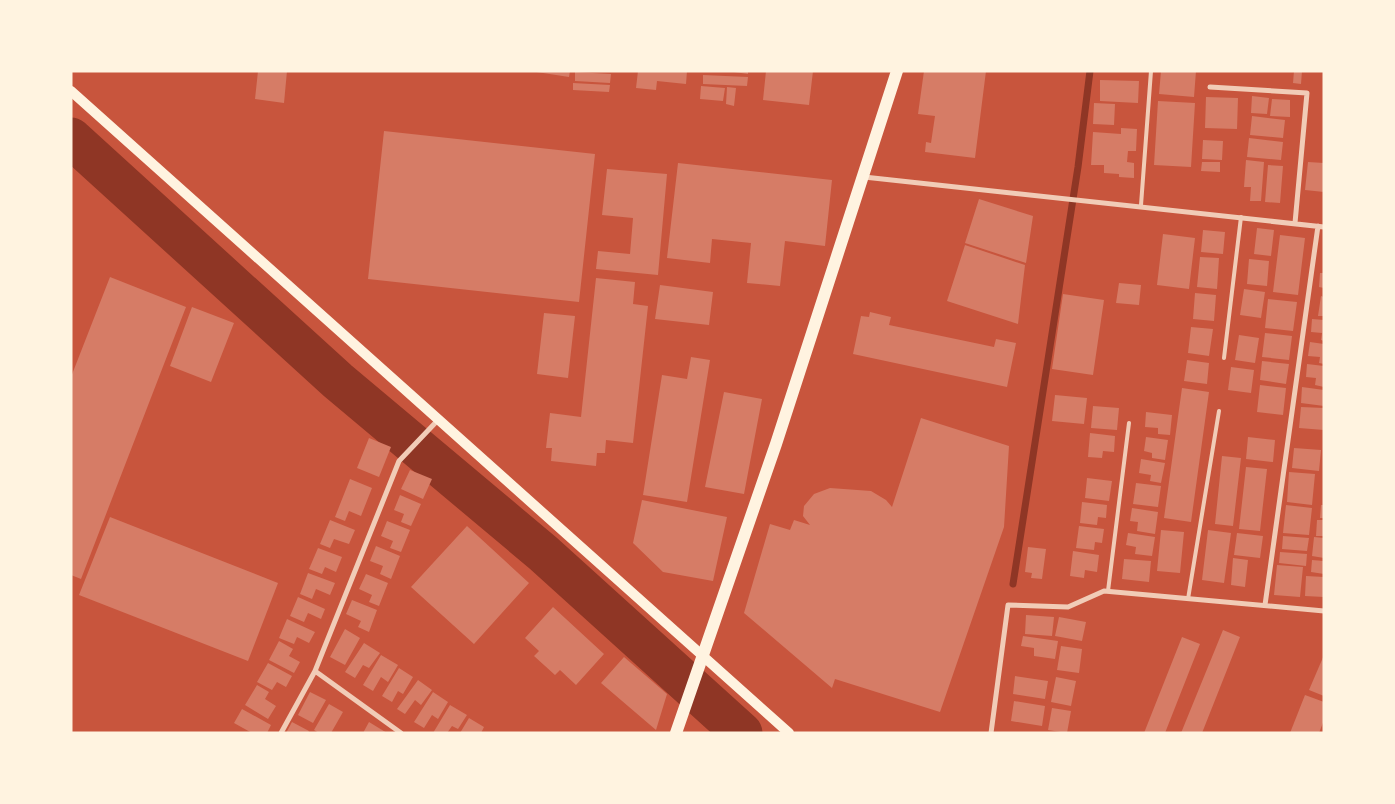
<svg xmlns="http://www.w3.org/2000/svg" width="1395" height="804" font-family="'DejaVu Sans',sans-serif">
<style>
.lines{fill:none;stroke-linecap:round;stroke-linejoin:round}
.stream{stroke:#8f3625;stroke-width:7}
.river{stroke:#8f3625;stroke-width:41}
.building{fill:#d67c66}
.service{stroke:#f1ccb7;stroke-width:4}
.minor{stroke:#f1ccb7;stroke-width:5}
.secondary{stroke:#fff3e0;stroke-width:10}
.primary{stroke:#fff3e0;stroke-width:12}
</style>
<rect width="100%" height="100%" fill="#c8553d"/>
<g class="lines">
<path class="stream" d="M1013,584L1078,167L1090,71"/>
<path class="river" d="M71,138L338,381L543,553L742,733"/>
</g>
<path class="building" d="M258,71H287L284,103L255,99Z
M530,71H570L569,77Z
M638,71H687L686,84L657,81L656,90L636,88Z
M727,71H748V74Z
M766,71H813L809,105L763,100Z
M924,71H986L975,158L925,152L926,142L931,143L935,116L918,114Z
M1161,71H1196L1194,97L1159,94Z
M1294,71H1302L1301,84L1293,83Z
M575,72L611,74L610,83L575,81Z
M703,75L748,77L747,86L703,84Z
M1100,80L1139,81L1138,103L1100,101Z
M573,83L610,85L609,92L573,90Z
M701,86L725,88L723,101L700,99Z
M727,87L736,88L734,106L726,104Z
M1252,96L1269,98L1267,114L1251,113Z
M1206,97L1238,98L1237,129L1205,128Z
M1272,99L1290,100V117L1270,116Z
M1158,101L1195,103L1191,167L1154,165Z
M1094,103L1115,104L1114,125L1093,124Z
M1252,116L1285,120L1283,138L1250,135Z
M1121,128L1137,129L1136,151H1128L1127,162L1134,163V178L1119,177V174L1104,173V165H1091L1093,132L1121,134Z
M384,131L595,154L579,302L368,279Z
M1249,138L1283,142L1281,160L1247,157Z
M1203,140L1223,141L1222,160L1202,159Z
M1246,160L1264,162L1261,201H1250L1251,187H1244Z
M1202,162H1220V172L1201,171Z
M1308,162L1324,163V192L1305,190Z
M678,163L832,180L825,246L785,241L780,286L747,283L751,243L712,239L710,263L667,258Z
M1268,165L1283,166L1280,203L1265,202Z
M607,169L667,174L658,275L596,269L598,251L630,254L633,218L602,215Z
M979,199L1033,216L1026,263L965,243Z
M1257,228L1274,230L1271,256L1254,254Z
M1203,230L1225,232L1223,254L1201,252Z
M1163,234L1195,238L1189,289L1157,285Z
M1280,235L1305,238L1298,295L1273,292Z
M965,245L1025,265L1018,324L947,301Z
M1200,257L1219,258L1217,289L1197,287Z
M1249,259L1269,261L1267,286L1247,284Z
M1320,273H1324V288L1319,287Z
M110,277L186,307L81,579L71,575V377Z
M596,278L635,282L633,304L648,306L633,443L606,440L605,453H597L596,466L551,461L552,448H546L550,413L581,417Z
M1119,283L1141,285L1139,305L1116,303Z
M660,285L713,292L709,325L655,319Z
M1244,289L1265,292L1261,318L1240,315Z
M1195,293L1216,295L1214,321L1193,319Z
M1063,294L1104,300L1093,375L1052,369Z
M1321,296L1324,297V316H1318Z
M1268,299L1297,302L1293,331L1265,328Z
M192,307L234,323L211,382L170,366Z
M870,312L891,317L889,325L994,347L996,339L1016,343L1007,387L853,354L861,316L869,317Z
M544,313L575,316L568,378L537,374Z
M1312,319L1324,320V341L1321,340L1322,333L1311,332Z
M1191,327L1213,329L1209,356L1188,353Z
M1265,333L1292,336L1289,360L1262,357Z
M1239,335L1259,338L1255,363L1235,360Z
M1310,342L1324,344V364L1319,363L1320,357L1308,356Z
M691,357L710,360L687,502L643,495L662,375L687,379Z
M1187,360L1209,363L1207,384L1184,381Z
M1262,361L1289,364L1286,384L1260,380Z
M1307,364L1324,366V387L1315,385L1316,378L1306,377Z
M1231,367L1254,370L1251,393L1228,390Z
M1260,385L1286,388L1283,415L1257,412Z
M1302,387L1324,390V406L1301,403Z
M1182,388L1209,392L1191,522L1164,518Z
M724,392L762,399L744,494L705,487Z
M1055,395L1087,398L1084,424L1052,421Z
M1093,406L1119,408L1117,430L1091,428Z
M1301,407L1324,408V430L1299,428Z
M1146,412L1172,415L1170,435L1158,434V428L1145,427Z
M921,418L1009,446L1004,527L940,712L835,679L832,688L744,613L770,524L790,530L794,520L810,525L803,516L804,506L814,494L830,488L871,491L886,500L892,507Z
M1090,433L1115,436L1114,452L1103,451L1102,458L1088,457Z
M1146,437L1168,440L1165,460L1152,458V453L1144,451Z
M1248,437L1275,440L1273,462L1246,459Z
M369,438L391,447L379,477L357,468Z
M1294,448L1321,450L1319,471L1292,468Z
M1222,456L1241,458L1233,526L1215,524Z
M1141,459L1165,463L1161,483L1150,481L1151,475L1139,473Z
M1246,467L1267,469L1260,531L1239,529Z
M410,470L432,479L423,499L401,489Z
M1289,472L1315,474L1312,505L1287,502Z
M1087,478L1112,481L1109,501L1085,498Z
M350,479L372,488L361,516L349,511L345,521L335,517Z
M1136,483L1161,486L1158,507L1133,504Z
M400,495L421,504L411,526L401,522L404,514L394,510Z
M642,500L727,517L713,581L663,572L633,543Z
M1082,502L1107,505L1106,518L1098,517L1097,525L1080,523Z
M1286,505L1312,508L1309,535L1283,533Z
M1321,505H1324V518H1320Z
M1132,508L1158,512L1155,534L1137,531L1138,522L1130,521Z
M110,517L278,583L248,661L79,595Z
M330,520L355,530L349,544L334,539L330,548L320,544Z
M1317,520H1324V536H1316Z
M387,521L410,530L401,552L390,548L393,541L381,536Z
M467,526L529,583L474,644L411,587Z
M1079,526L1104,529L1102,543L1095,542L1094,550L1076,548Z
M1161,530L1184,532L1180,573L1157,571Z
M1208,530L1231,533L1224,583L1202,580Z
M1128,533L1155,537L1152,556L1135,554L1136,547L1126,545Z
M1237,533L1263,536L1260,558L1234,555Z
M1283,536L1309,538L1307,551L1282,549Z
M1314,537L1324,538V558L1312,556Z
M376,546L400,556L391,579L380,574L383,566L370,561Z
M1028,547L1046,549L1042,579L1031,578L1032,573L1025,572Z
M318,548L342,557L336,572L325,567L322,574L309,569Z
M1073,551L1099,555L1097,572L1085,570L1084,578L1070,576Z
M1280,552L1307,554L1306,566L1279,563Z
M1233,558L1248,560L1245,587L1231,585Z
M1124,559L1151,561L1149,582L1122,579Z
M1312,560L1324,561V574L1311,572Z
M1277,565L1303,567L1300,597L1274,595Z
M308,573L335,583L330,595L316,589L312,599L300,594Z
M366,574L388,583L379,606L369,602L372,595L359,589Z
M1306,576L1324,577V597L1305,596Z
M298,597L325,609L321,619L308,613L304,622L290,616Z
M352,600L377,610L369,632L358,627L361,621L346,614Z
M553,607L604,654L576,685L560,670L555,675L534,656L539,651L525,638Z
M1026,615L1054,617L1052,636L1025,634Z
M1059,617L1086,622L1082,641L1055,636Z
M287,619L315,632L309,643L297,637L294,644L279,638Z
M345,629L360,638L345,665L330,657Z
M1223,630L1240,637L1202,733H1181Z
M1023,636L1058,641L1055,659L1034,656V648L1021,646Z
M1182,637L1200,644L1165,733H1144Z
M279,641L293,649L289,656L300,662L294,673L269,660Z
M364,643L380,653L369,668L363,665L355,678L345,672Z
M1061,646L1082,649L1079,673L1057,670Z
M381,655L398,665L388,682L381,677L373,691L363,685Z
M1324,655V696L1309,690Z
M624,657L667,694L656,730L601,683Z
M268,663L292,676L286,687L277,682L272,690L257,682Z
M399,668L413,677L403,694L398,691L392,702L382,696Z
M1015,676L1048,681L1045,699L1013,694Z
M1056,677L1076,681L1071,706L1051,702Z
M418,680L432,690L421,705L415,700L405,714L397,709Z
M257,685L269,692L265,699L276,706L268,719L245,705Z
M310,692L326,700L313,723L298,715Z
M433,692L448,702L438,719L432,715L424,728L414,722Z
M1305,695L1324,702V720L1319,733H1290Z
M1014,701L1045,706L1042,726L1011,721Z
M329,704L343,712L331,733H319L314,730Z
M450,705L467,715L458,729L452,726L447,733H433Z
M1052,708L1071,711L1067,733L1048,730Z
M242,709L271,725L267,733H252L234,723Z
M469,718L484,727L481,733H460Z
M292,722L309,731L308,733H286Z
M369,722L387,733H363Z"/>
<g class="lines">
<path class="service" d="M1141,205L1151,71
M1224,358L1241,217
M1108,591L1129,423
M1188,599L1219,411"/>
<path class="minor" d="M1210,87L1307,93L1295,223
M864,177L1324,227
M1265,605L1318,226
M315,671L401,733
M281,733L315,671L399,461L438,420
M991,733L1008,605L1068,607L1104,591L1324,611"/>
<path class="secondary" d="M71,91L789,733"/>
<path class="primary" d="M676,733L776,444L897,71"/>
</g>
<rect width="1395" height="804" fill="none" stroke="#fff3e0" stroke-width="145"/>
</svg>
